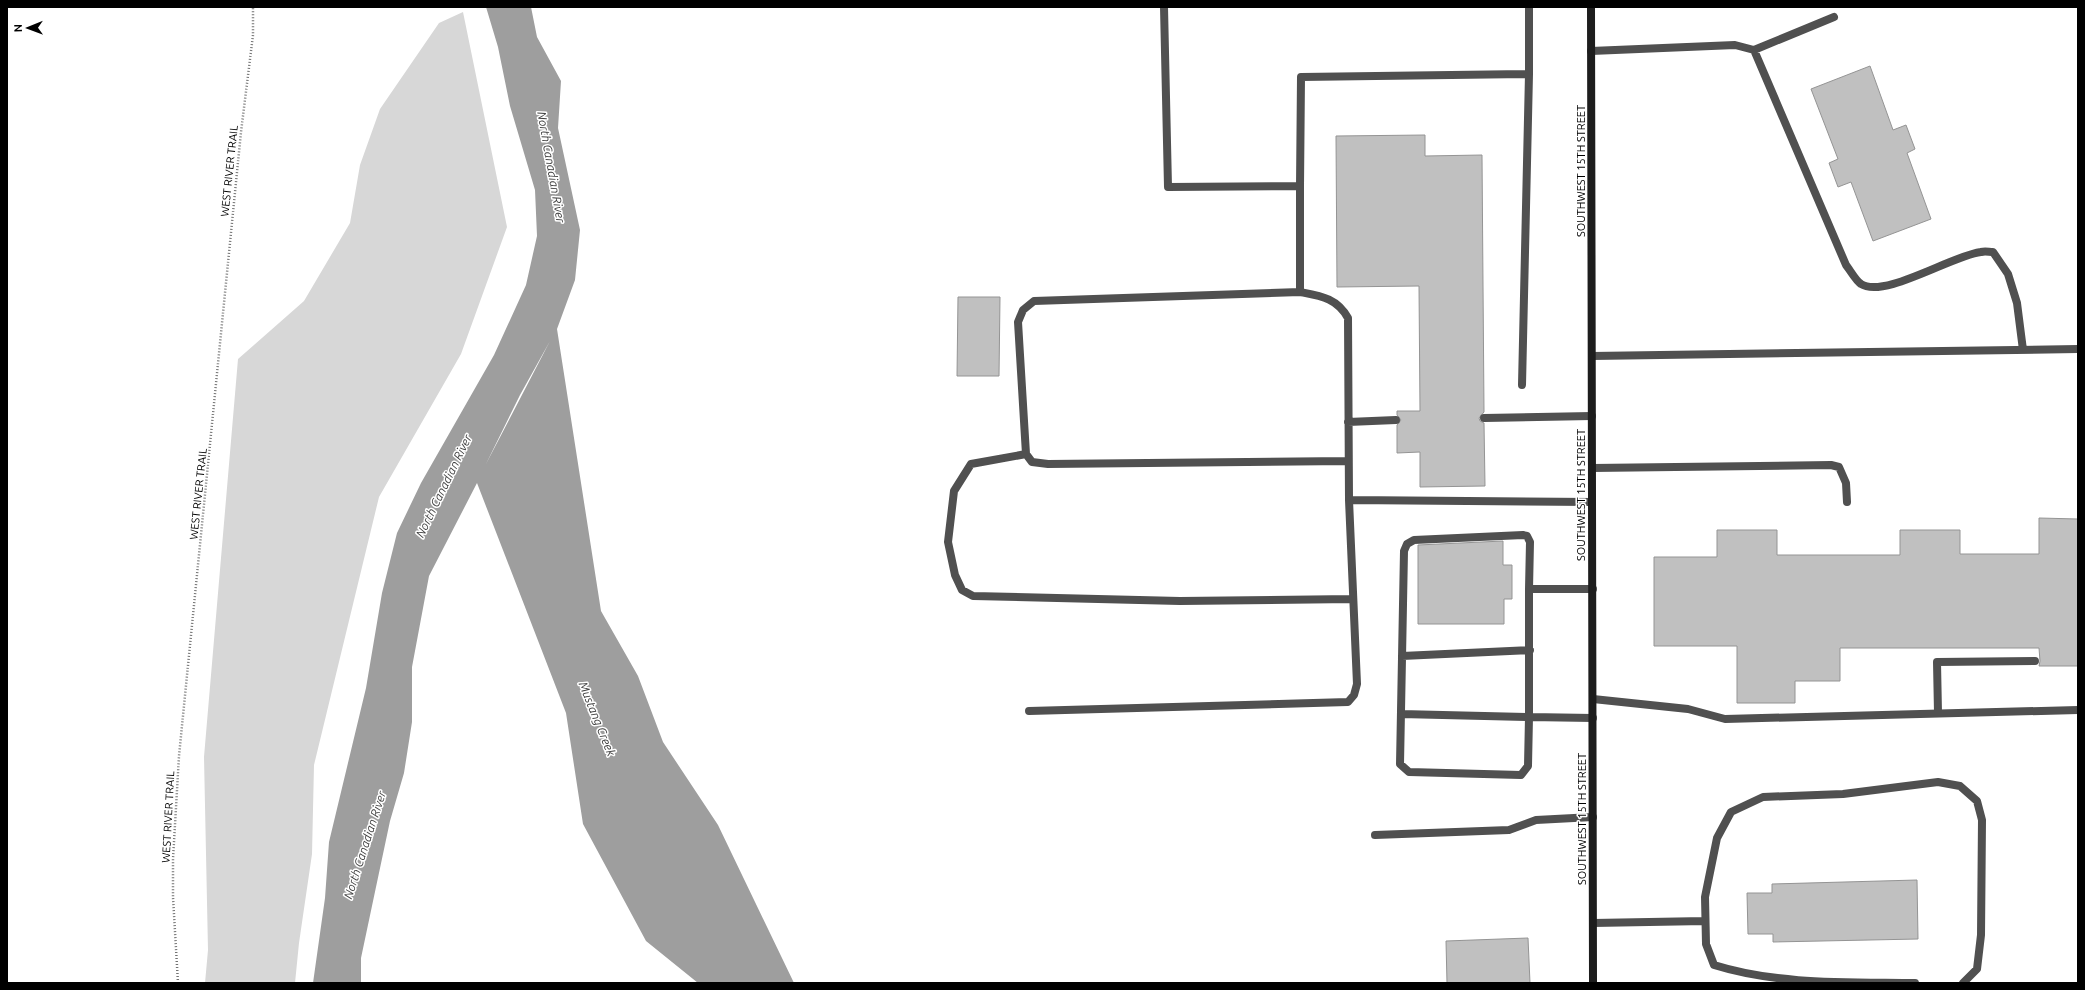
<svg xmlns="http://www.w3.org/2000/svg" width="2085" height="990" font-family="Ubuntu,sans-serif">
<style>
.green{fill:#d7d7d7}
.water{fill:#9e9e9e;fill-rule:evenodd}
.building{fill:#c0c0c0;stroke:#949494}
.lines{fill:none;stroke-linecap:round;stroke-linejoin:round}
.path{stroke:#727272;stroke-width:2.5;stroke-dasharray:1 2;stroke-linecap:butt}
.lane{stroke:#505050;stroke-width:8}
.secondary{stroke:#1d1d1d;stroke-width:8}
.labels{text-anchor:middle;stroke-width:3;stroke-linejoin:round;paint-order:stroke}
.street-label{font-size:11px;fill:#000;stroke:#fff}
.water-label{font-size:12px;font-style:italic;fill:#3f3f3f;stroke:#fff}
</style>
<rect width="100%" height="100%" fill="#fff"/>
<path class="green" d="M463,12L507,227L461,354L379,497L314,765L312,854L299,943L295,983H205L208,950L204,757L238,359L304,301L350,223L360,165L380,109L439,23Z"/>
<path class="water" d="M486,7H531L537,37L561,81L558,128L580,230L575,280L557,329L601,611L638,676L663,742L718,825L794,983H698L646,941L583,824L566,713L477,483L429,576L412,667V722L404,773L390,821L376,887L361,958V983H313L325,898L329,842L366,688L382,593L397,533L421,483L494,355L526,285L537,236L535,190L510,106L498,47ZM550,341L486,464L520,395Z"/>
<path class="building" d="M1870,66L1893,130L1906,125L1915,149L1907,153L1931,219L1873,241L1851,182L1838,187L1829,163L1838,159L1811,89Z
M1425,135V156L1482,155L1484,412L1479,418L1480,421L1484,423L1485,486L1420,487V452L1397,453V425L1401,420L1397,415V411H1420L1419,286L1337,287L1336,136Z
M958,297H1000L999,376H957Z
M2039,518L2078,519V666H2039L2040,661L2039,648H1840V681H1795V703H1737V646H1654V557H1717V530H1777V555H1900V530H1960V554H2039Z
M1503,541V565H1512V599H1504V624H1418V545Z
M1917,880L1918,939L1773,942V934H1748L1747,893H1772V884Z
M1528,938L1530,983H1447L1446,941Z"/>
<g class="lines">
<path class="path" d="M178,983L173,897V859L179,756L241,132L253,35V7"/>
<path class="lane" d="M1164,7L1168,187L1300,186L1301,77L1529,74
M1754,50L1834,17
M1591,51L1735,45L1754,50L1846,265C1850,270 1856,281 1861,284C1884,299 1953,255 1981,252C1985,251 1989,252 1993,252L2008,274L2017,303L2023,350
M1300,186V292
M1592,356L2078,349
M1522,385L1529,74V7
M1484,418L1592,416
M1348,422L1396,420
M1026,454L971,464L954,491L948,542L955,575L962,590L973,596L1180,601L1353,599
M1348,461L1048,464L1032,462L1026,454L1018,322L1023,310L1034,301L1300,292C1321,296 1337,298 1348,318L1349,500L1592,502
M1592,468L1831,465L1839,467L1846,483L1847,502
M1593,589H1529V717L1593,718
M1402,656L1530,650
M1593,699L1688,709L1725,719L2078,710
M1029,711L1348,702L1354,695L1357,684L1349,500
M1938,713L1937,662L2035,661
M1401,714L1529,717L1528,766L1521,775L1409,772L1400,764L1404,551L1407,544L1414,540L1523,535L1527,536L1530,542L1529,589
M1375,835L1509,830L1536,820L1593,817
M1593,923L1705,921
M1915,983C1848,982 1778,985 1714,965L1706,944L1705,897L1717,838L1731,812L1763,797L1843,794L1938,782L1960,786L1977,801L1982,820L1981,935L1977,969L1963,983"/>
<path class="secondary" d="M1591,7L1593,983"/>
</g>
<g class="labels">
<g class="street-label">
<text transform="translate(229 171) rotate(-84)" y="4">WEST RIVER TRAIL</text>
<text transform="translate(1581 171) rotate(-90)" y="4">SOUTHWEST 15TH STREET</text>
<text transform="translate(198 494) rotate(-84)" y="4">WEST RIVER TRAIL</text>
<text transform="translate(1581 495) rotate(-90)" y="4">SOUTHWEST 15TH STREET</text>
<text transform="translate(168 817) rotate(-87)" y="4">WEST RIVER TRAIL</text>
<text transform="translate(1582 819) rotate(-90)" y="4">SOUTHWEST 15TH STREET</text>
</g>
<g class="water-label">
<text transform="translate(551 167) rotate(80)" y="4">North Canadian River</text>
<text transform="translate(444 486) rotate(-64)" y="4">North Canadian River</text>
<text transform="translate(597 719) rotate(68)" y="4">Mustang Creek</text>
<text transform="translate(365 845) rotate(-72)" y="4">North Canadian River</text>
</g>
</g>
<rect width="2085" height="990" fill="none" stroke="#000000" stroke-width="16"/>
<g transform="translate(28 28) rotate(269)" stroke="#ffffff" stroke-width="3" paint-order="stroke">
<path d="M0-3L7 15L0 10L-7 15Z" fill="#000000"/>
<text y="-6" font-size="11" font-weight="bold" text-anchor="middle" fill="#000000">N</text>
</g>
</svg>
